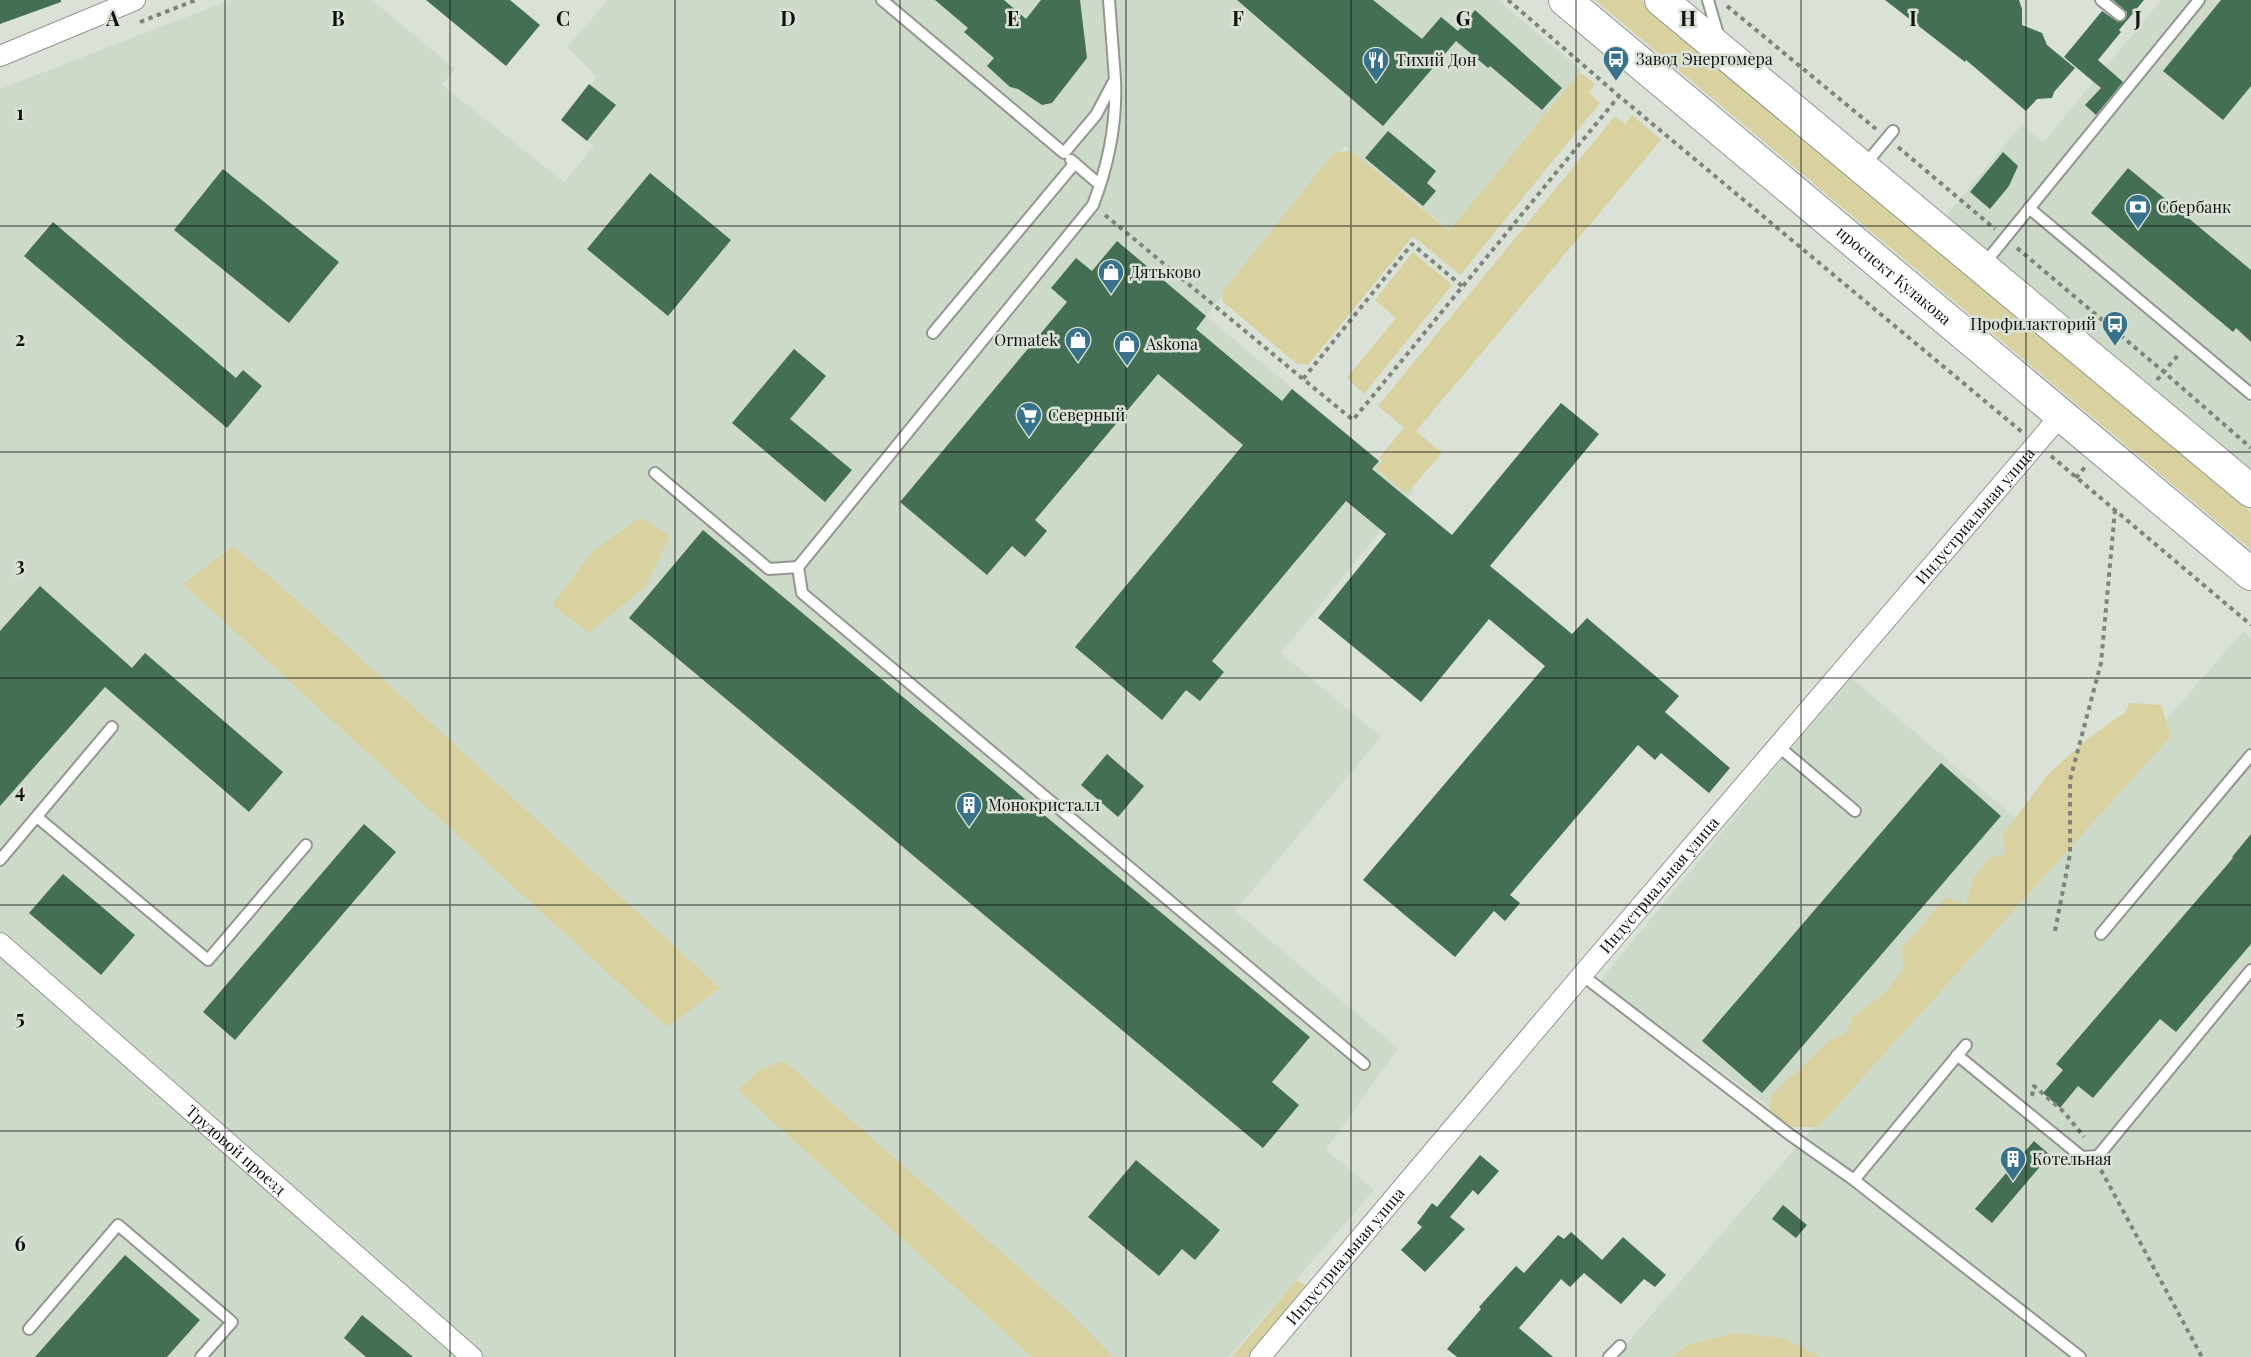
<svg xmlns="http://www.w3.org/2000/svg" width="2251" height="1357" font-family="'Playfair Display',serif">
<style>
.built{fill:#cedac9}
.green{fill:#d9d1a0}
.building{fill:#456f54}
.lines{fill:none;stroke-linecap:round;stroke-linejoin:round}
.service-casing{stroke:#91978e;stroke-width:14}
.minor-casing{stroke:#91978e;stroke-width:22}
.primary-casing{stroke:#91978e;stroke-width:34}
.path{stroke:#7e847c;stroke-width:4;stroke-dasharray:4.5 4.5;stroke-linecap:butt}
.service{stroke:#fff;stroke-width:10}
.minor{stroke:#fff;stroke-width:20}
.primary{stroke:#fff;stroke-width:32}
.grid{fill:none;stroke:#0f120e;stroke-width:1.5;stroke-opacity:0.55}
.labels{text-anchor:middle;stroke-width:5;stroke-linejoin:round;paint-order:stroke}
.poi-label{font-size:16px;fill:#0f120e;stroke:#dae1d7;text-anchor:start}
.street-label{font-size:16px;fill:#0f120e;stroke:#dae1d7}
.grid-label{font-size:20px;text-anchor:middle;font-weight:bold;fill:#0f120e;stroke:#dae1d7;stroke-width:5;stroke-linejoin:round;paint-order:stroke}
</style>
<rect width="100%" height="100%" fill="#dae1d7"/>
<path class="built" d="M230,0H372L455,69L442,85L564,182L594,146L562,120L597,77L567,47L608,0H1498L1581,70L1451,231L1344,146L1206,316L1414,490L1281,653L1381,737L1235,911L1398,1048L1326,1150L1374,1190L1229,1357H0V89Z
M2161,0H2251V471L1942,221L2022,124L2043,143Z
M2243,631L2251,638V1357H1615Z
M1850,677L2033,833L1788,1120L1599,982Z"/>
<path class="green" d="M1595,0H1641L2251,512V550Z
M1580,72L1595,84L1589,93L1600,103L1460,275L1413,236L1308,365L1297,364L1222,301L1223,291L1334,152L1351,151L1449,231Z
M1632,115L1661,140L1416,431L1442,453L1406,494L1376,468L1382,461L1379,458L1404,428L1378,406L1615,116L1625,124Z
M1413,252L1452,285L1364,394L1347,378L1396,318L1375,300Z
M640,517L670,536L646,586L589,633L552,605L593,551Z
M233,546L300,603L720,988L667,1027L183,584Z
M2130,703L2161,705L2171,736L1818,1127H1788L1769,1113L1771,1096L1829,1041L1846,1033L1853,1016L1883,995L1903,969L1902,948L1946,897L1966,905L1973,879L1989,858L2006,854L2002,836L2049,773L2089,738L2124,713Z
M784,1061L1067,1310L1113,1357H1032L738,1090L760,1069Z
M1296,1280L1306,1285L1248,1357H1232Z
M1735,1333L1783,1338L1821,1357H1671L1689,1344Z"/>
<path class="building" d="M0,0H61V2L0,24Z
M426,0H510L540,25L506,66Z
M935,0H1004L1026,19L1041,0H1080L1087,58L1052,103L1042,105L1018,89L1010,87L987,66L994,58L964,32L968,28Z
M1237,0H1373L1422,39L1441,17L1458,31L1475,10L1562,88L1542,110L1490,66L1488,68L1456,41L1383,126Z
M1885,0H2019L2022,9V25L2042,33L2047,45L2075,68L2054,92L2052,98L2037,99L2026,111L1966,60L1965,62Z
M2113,0H2144L2119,30L2121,32L2098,60L2123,82L2096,115L2085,105L2101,88L2064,57L2102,11L2118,22L2125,20L2127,12Z
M2221,0H2251V86L2223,120L2163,71Z
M589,84L616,105L587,141L561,120Z
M1388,131L1436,171L1427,183L1436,191L1423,206L1365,158Z
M2003,152L2018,166L2009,186L1990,209L1970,192Z
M2128,168L2251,270V342L2236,328L2233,332L2091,213Z
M223,169L339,262L289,323L174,230Z
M650,173L731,240L668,316L587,249Z
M53,222L236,378L243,370L262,386L227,428L24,256Z
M1117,241L1206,316L1196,329L1282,401L1292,389L1379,461L1372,469L1452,535L1561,403L1599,434L1490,566L1572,634L1587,618L1679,696L1665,712L1730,768L1709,793L1661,753L1655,760L1638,745L1510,895L1520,903L1505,921L1494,911L1455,957L1363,880L1545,666L1489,619L1421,702L1318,618L1386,534L1346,501L1212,661L1224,672L1200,701L1186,690L1162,720L1075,647L1243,445L1158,374L1035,520L1047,531L1025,557L1012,546L987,575L900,502L1067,302L1051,288L1076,258L1092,271Z
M794,349L826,376L790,419L852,470L825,502L732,423Z
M703,530L1310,1037L1272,1082L1299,1105L1263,1148L629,618Z
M40,586L132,668L145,653L283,772L249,812L105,687L0,806V631Z
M1107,754L1144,786L1118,817L1081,785Z
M1941,763L2001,816L1762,1093L1702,1041Z
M364,824L396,852L235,1040L203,1012Z
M2251,834V944L2176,1032L2160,1019L2093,1098L2078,1086L2060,1108L2043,1093L2063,1070L2056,1064L2233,858L2232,857Z
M63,874L135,935L101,975L29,913Z
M2034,1141L2050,1155L1992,1223L1975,1209Z
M1480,1155L1499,1171L1478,1195L1473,1190L1450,1217L1465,1229L1425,1272L1401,1250L1422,1227L1417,1223L1432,1203L1437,1207Z
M1136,1160L1220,1230L1195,1260L1182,1249L1159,1276L1088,1217Z
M1783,1205L1807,1225L1796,1238L1772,1219Z
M1571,1232L1602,1260L1623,1237L1666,1275L1655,1287L1644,1279L1621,1304L1584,1273L1570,1287L1561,1279L1519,1328L1553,1357H1457L1447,1349L1481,1309L1479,1307L1516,1266L1524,1273L1558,1235L1564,1239Z
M125,1255L200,1320L167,1357H35Z
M362,1315L413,1357H366L344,1338Z"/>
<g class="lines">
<g class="service-casing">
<path id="service" d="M882,0L1064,153L1096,115L1115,79L1109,0
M1708,0L1719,38
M2101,0L2120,15
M1115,79C1117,121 1108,166 1093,205L798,567L802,593L1364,1064
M1071,160L1100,185
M1863,167L1893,131
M2029,208L2251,394
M1984,264L2199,0
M933,333L1075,163
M655,473L769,569L798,567
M1778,746L1855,811
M37,817L208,960L306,845
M0,860L112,727
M2101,934L2251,755
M1582,975L1789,1134L1854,1180L2080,1357
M1957,1055L2082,1157L2098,1156L2251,970
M1854,1180L1966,1045
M29,1329L118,1225L232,1322L201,1357
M1609,1357L1620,1346"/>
</g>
<g class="minor-casing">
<g id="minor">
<path d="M0,56L135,0"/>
<path id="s1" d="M0,943L472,1357"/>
<path id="s2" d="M1260,1357L1582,975L2061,415"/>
</g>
</g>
<g class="primary-casing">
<g id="primary">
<path id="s3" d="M1565,0L2251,574"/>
<path d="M1661,0L2251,491"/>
</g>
</g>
<path class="path" d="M1508,0L1619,96L2022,432
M1727,6L1876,129
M140,22L196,0
M1898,147L1995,229
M1105,215L1303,379
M2017,248L2164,372L2251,448
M1462,286L1412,244L1303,379L1353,420L1619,96
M2157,380L2179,354
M2051,456L2251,625
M2076,478L2085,467
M2055,931L2070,854V780L2101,663L2115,510
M2032,1096L2034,1086L2064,1112L2084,1137
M2101,1170L2202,1357"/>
<use href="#service" class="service"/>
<use href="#minor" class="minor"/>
<use href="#primary" class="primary"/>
</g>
<path class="grid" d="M225,0V1357M450,0V1357M675,0V1357M900,0V1357M1126,0V1357M1351,0V1357M1576,0V1357M1801,0V1357M2026,0V1357M0,226H2251M0,452H2251M0,678H2251M0,905H2251M0,1131H2251"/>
<defs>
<g id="bus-pin" transform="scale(1.35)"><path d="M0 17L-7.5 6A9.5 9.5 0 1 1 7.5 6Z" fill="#38718a" stroke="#dae1d7"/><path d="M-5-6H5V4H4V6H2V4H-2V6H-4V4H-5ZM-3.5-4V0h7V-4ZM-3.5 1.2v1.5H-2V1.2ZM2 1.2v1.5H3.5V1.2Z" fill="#fff"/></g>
<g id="restaurant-pin" transform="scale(1.35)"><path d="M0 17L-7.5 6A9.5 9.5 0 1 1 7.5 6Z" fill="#38718a" stroke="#dae1d7"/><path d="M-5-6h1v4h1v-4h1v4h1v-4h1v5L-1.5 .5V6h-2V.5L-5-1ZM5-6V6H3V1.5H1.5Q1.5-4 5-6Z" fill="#fff"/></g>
<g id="bank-pin" transform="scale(1.35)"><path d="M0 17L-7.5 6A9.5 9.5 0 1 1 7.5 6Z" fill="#38718a" stroke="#dae1d7"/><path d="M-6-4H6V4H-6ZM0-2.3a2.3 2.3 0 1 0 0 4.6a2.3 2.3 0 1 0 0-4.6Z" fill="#fff"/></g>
<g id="shop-pin" transform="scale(1.35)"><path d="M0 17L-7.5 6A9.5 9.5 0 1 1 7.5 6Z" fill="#38718a" stroke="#dae1d7"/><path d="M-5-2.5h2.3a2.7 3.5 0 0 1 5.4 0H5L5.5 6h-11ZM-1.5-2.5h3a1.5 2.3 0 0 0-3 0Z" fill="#fff"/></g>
<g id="supermarket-pin" transform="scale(1.35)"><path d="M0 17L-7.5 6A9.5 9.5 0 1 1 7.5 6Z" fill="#38718a" stroke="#dae1d7"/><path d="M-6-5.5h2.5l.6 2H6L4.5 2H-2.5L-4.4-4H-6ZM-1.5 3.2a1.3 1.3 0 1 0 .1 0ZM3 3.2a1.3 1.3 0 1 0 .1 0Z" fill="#fff"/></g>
<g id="building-pin" transform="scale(1.35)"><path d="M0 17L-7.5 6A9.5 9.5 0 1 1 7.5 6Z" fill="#38718a" stroke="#dae1d7"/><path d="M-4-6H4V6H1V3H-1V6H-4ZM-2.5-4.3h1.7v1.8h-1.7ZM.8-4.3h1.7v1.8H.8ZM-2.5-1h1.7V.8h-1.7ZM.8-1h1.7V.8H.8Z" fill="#fff"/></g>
</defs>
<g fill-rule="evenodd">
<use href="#bus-pin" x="1616" y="59"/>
<use href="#restaurant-pin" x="1376" y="60"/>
<use href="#bank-pin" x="2138" y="207"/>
<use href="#shop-pin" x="1111" y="272"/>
<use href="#bus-pin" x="2115" y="324"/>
<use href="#shop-pin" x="1078" y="340"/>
<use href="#shop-pin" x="1127" y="344"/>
<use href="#supermarket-pin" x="1029" y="415"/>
<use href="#building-pin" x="969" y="805"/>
<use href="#building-pin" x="2013" y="1159"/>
</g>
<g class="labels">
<g class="poi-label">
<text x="1636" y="65">Завод Энергомера</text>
<text x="1396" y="66">Тихий Дон</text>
<text x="2158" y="213">Сбербанк</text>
<text x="1130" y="278">Дятьково</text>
<text x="2096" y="330" text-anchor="end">Профилакторий</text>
<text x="1058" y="346" text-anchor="end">Ormatek</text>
<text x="1146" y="350">Askona</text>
<text x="1048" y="421">Северный</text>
<text x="988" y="811">Монокристалл</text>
<text x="2032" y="1165">Котельная</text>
</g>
<g class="street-label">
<text dy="6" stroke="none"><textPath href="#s3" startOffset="429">проспект Кулакова</textPath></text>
<text dy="6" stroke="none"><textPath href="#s2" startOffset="1104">Индустриальная улица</textPath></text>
<text dy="6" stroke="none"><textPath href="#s2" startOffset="618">Индустриальная улица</textPath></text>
<text dy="6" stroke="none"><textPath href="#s1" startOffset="314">Трудовой проезд</textPath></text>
<text dy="6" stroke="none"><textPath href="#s2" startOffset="132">Индустриальная улица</textPath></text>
</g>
</g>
<g class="grid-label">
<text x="113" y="26">A</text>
<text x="338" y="26">B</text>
<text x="563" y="26">C</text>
<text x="788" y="26">D</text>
<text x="1013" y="26">E</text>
<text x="1238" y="26">F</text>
<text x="1463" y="26">G</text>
<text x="1688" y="26">H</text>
<text x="1913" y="26">I</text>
<text x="2138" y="26">J</text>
<text x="20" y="120">1</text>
<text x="20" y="346">2</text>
<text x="20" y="572">3</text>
<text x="20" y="798">4</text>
<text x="20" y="1025">5</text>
<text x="20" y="1251">6</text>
</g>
</svg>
